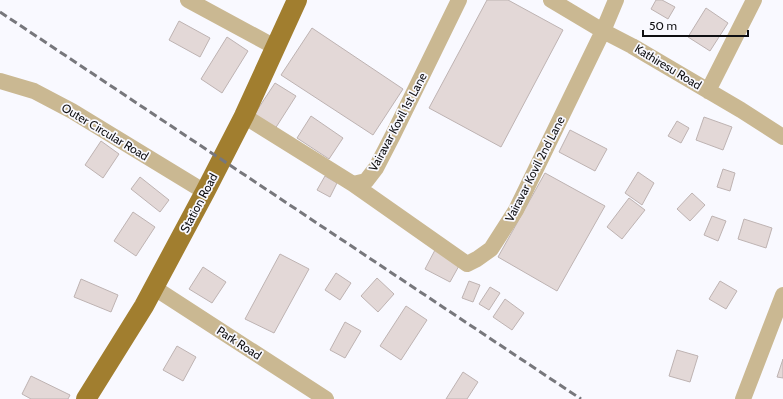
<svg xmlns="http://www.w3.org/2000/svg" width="783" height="399" font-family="Cabin,sans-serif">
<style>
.building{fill:#e3d8d7;stroke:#beb3b2}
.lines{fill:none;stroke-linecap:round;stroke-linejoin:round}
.minor{stroke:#cab892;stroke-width:16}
.major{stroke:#a17e2f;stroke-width:20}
.rail{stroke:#77777c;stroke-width:3;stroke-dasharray:8 4;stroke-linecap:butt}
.labels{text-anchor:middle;stroke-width:3.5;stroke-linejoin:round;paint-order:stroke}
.street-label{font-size:12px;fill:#0f0f12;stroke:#f9f9ff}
</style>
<rect width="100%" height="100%" fill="#f9f9ff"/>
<path class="building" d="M487,0H508L563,30L501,147L429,108Z
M656,0H662L675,7L668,19L651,9Z
M706,8L728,23L710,51L688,37Z
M179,21L210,38L200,57L169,40Z
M312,28L403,89L373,135L281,75Z
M227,37L248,51L222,93L201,79Z
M275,83L296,96L273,132L252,118Z
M311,116L343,138L329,159L297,138Z
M704,117L732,127L723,150L696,140Z
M677,121L689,128L681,143L668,136Z
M570,130L607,149L595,171L559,152Z
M101,141L119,154L103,178L85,165Z
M723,169L735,173L730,191L717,187Z
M638,172L654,183L642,205L625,193Z
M545,173L605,206L557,291L498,257Z
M325,176L337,183L330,197L317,190Z
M140,177L169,200L160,212L131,189Z
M692,193L705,205L690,221L677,209Z
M629,198L645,210L622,239L607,227Z
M133,212L155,227L136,256L114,241Z
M712,216L726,221L718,241L704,235Z
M744,219L772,228L766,248L738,239Z
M435,250L460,264L450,282L425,269Z
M280,254L309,269L274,333L245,319Z
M203,267L226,282L212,303L189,289Z
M336,273L351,283L340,300L325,290Z
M377,278L394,294L378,312L361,296Z
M81,279L118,295L111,312L74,297Z
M469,281L480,285L473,302L462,298Z
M720,281L737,291L726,309L709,299Z
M490,287L500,293L489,310L479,304Z
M505,299L524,313L512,330L493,317Z
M406,306L427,320L401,360L380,346Z
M345,322L361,331L345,358L330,350Z
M177,346L196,357L183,381L163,370Z
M677,350L698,356L690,382L669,376Z
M783,359V378L777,377Z
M463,372L478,382L467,399H446Z
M31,376L70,395L68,399H31L22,394Z"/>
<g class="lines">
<path class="minor" d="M188,0L275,47
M551,0L603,31L632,46L741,110L783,137
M0,81L34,91L72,111L205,192
M708,91L754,0
M244,116L353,184L366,181L376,168L393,135L459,0
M353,184L467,264L477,259L491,249L516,210L603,31L616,0
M153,287L326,399
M743,399L783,295"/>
<path class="major" d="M86,399L144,306L205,192L244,116L297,0"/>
<path class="rail" d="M0,12L581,399"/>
</g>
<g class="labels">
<g class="street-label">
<text transform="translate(668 67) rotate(31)" y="4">Kathiresu Road</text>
<text transform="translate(398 122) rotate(-62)" y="4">Vairavar Kovil 1st Lane</text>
<text transform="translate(105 132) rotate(31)" y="4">Outer Circular Road</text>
<text transform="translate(535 169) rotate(-63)" y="4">Vairavar Kovil 2nd Lane</text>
<text transform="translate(199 203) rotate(-62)" y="4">Station Road</text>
<text transform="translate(239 343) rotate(33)" y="4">Park Road</text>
</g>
</g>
<path d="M643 30v6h105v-6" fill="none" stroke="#0f0f12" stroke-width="2"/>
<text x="649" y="30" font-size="12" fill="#0f0f12" stroke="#f9f9ff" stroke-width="3" paint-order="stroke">50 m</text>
</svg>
